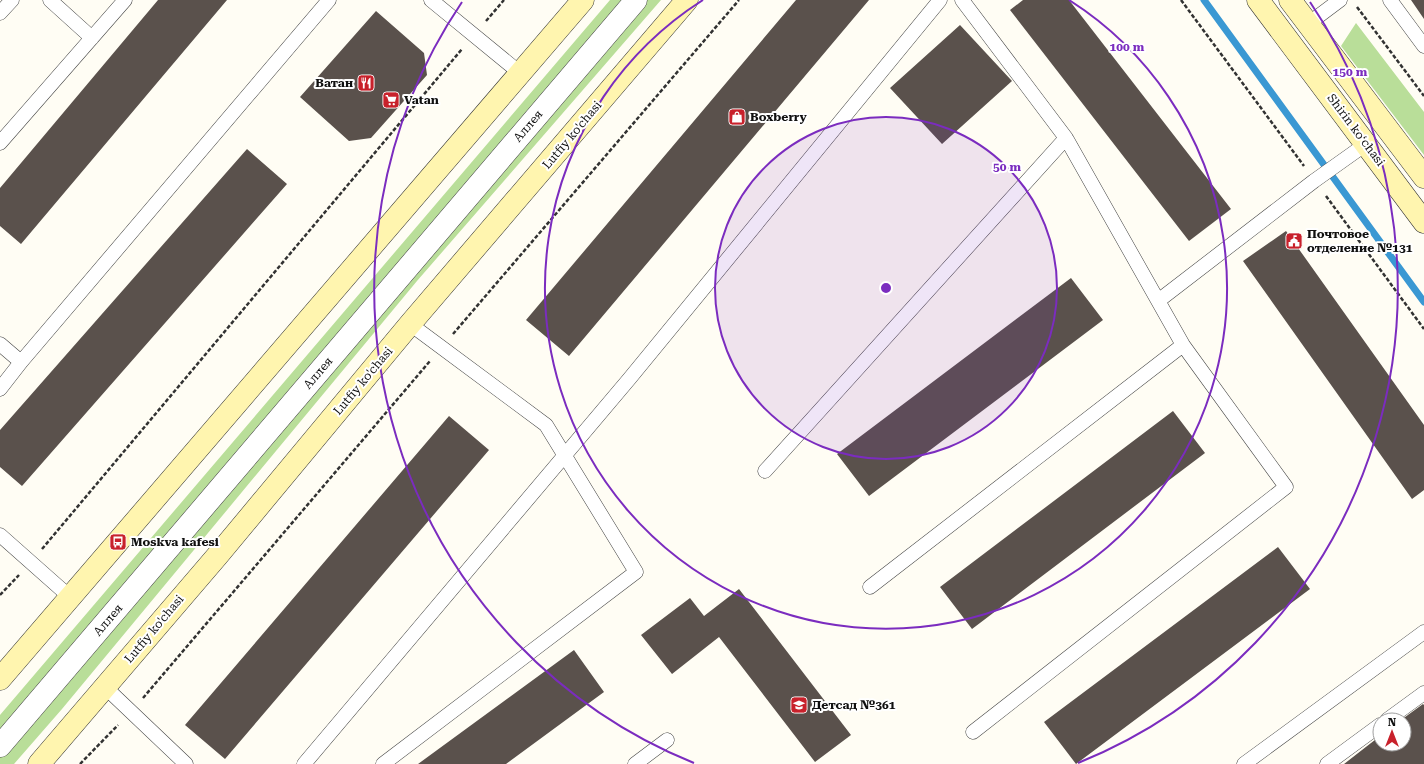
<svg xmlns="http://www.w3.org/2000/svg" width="1424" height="764" font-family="'Roboto Serif',serif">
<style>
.forest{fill:#b9de99}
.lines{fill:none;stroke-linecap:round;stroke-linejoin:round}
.stream{stroke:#3a98d3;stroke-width:7}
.building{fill:#5a514c}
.lane-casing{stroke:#434343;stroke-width:15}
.street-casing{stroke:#434343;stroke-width:23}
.secondary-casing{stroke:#323232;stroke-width:23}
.path{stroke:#323232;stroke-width:2.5;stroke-dasharray:4 2;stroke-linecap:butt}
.lane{stroke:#fff;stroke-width:14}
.street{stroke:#fff;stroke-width:22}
.secondary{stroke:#fff5af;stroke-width:22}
.ring{fill:none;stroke:#7b2cbf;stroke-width:2}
.labels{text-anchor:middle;stroke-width:4;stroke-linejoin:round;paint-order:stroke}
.poi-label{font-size:12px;font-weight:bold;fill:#101010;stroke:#fff;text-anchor:start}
.street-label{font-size:12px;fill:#101010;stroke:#fff}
.centre{fill:#7b2cbf;stroke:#fff;stroke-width:2}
.ring-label{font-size:12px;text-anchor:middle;font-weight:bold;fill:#7b2cbf;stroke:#fff;stroke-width:4;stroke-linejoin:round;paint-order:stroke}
</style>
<rect width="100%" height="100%" fill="#fffdf4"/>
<path class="forest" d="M610,0H661L417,281L62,709L14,764H0V715Z
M1356,23L1424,112V155L1341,46Z"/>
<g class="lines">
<path class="stream" d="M1204,0L1424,302"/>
</g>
<path class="building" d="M158,0H227L21,244L0,226V188Z
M796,0H869L569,356L526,320Z
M1023,0H1069L1231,209L1189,241L1010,10Z
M1411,0H1424V19Z
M376,11L424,53L427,75L371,138L349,141L300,97Z
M960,25L1012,81L942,144L890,88Z
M247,149L287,184L22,486L0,467V430Z
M1286,231L1424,425V490L1412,499L1243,261Z
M1071,278L1103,320L869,496L837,454Z
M1173,411L1205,453L972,629L940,587Z
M449,416L489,450L225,759L185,725Z
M1278,547L1310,589L1076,764L1044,722Z
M739,589L851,735L815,762L719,637L672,674L641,635L690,598L704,616Z
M574,650L604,692L506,764H418Z
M1423,704L1424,705V764H1344L1380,736V744H1404V720H1401Z"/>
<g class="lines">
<g class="lane-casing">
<path id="lane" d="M50,0L92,38
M431,0L520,73
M962,0L1066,138L1183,345L1286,487L973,732
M1390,0L1424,46
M0,13L12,0
M1308,24L1340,0
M0,143L125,0
M1158,301L1314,181L1366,144
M0,344L21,362
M0,389L21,362L329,0
M765,471L1066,138
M0,535L70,597
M870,587L1183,345
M105,687L186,764
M1387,720L1424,693
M304,764L630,378L940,0
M383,764L636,572L546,425L410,324
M635,764L667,740
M1244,764L1424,632
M1327,764L1380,725"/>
</g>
<g class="street-casing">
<path id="street" d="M0,746L636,0"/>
</g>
<g class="secondary-casing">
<path id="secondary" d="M1258,0L1424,222
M1290,0L1424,177
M0,679L583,0
M39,764L218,555L410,324L687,0"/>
</g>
<path class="path" d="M1181,0L1304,166
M1357,7L1424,96
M486,21L504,0
M1326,196L1424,329
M453,334L739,0
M42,549L462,49
M0,595L19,575
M143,698L430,361
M80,764L118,725"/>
<use href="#lane" class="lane"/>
<use href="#street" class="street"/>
<use href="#secondary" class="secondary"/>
</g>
<circle cx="886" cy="288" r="171" fill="#7b2cbf" fill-opacity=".12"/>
<g class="ring">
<circle cx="886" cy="288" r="171"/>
<path d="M1069 0A341 341 0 1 1 703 0"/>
<path d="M694 763A512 512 0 0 1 462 2M1310 2A512 512 0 0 1 1078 763"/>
</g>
<defs>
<g id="restaurant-square" transform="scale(0.9)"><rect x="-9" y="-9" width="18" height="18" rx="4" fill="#c8212b" stroke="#fff"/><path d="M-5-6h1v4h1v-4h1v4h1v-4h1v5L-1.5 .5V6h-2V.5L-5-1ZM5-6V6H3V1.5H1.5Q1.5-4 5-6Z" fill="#fff"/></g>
<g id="supermarket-square" transform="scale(0.9)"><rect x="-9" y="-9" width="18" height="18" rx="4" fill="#c8212b" stroke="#fff"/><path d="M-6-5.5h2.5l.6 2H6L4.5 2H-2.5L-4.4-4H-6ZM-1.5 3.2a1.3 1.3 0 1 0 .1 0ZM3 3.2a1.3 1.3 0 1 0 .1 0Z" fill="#fff"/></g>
<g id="shop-square" transform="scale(0.9)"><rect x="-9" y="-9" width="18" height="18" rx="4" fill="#c8212b" stroke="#fff"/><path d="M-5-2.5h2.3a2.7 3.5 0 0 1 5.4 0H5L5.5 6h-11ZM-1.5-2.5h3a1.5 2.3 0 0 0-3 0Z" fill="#fff"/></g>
<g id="civic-square" transform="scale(0.9)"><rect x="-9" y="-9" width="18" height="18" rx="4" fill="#c8212b" stroke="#fff"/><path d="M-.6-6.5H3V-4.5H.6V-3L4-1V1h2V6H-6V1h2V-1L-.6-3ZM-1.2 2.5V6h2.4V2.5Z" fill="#fff"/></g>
<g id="bus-square" transform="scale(0.9)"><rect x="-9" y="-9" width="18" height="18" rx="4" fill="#c8212b" stroke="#fff"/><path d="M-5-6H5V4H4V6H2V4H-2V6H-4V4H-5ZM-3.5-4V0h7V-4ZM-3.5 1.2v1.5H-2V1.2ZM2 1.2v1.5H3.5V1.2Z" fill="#fff"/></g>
<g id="school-square" transform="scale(0.9)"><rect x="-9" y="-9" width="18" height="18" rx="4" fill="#c8212b" stroke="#fff"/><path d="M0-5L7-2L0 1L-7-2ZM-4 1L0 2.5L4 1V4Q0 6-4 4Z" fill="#fff"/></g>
</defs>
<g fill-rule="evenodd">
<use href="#restaurant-square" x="366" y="83"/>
<use href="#supermarket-square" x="391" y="100"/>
<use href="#shop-square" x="737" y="117"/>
<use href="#civic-square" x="1294" y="241"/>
<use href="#bus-square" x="118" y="542"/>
<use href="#school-square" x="799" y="705"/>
</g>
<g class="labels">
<g class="poi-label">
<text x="353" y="87" text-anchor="end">Ватан</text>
<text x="404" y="104">Vatan</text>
<text x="750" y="121">Boxberry</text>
<text x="1307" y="238">Почтовое<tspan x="1307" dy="14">отделение №131</tspan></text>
<text x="131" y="546">Moskva kafesi</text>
<text x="812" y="709">Детсад №361</text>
</g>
<g class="street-label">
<text transform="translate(528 126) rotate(-50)" y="4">Аллея</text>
<text transform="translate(1356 130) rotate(53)" y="4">Shirin koʻchasi</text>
<text transform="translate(572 135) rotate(-50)" y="4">Lutfiy ko'chasi</text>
<text transform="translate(318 373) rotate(-50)" y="4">Аллея</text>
<text transform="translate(363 381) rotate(-50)" y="4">Lutfiy ko'chasi</text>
<text transform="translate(108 620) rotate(-50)" y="4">Аллея</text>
<text transform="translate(154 629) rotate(-50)" y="4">Lutfiy ko'chasi</text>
</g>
</g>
<circle cx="886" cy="288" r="6" class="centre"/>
<g class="ring-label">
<text x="1127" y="51">100 m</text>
<text x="1350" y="76">150 m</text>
<text x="1007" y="171">50 m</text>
</g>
<g transform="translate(1392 732)"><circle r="19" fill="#ffffff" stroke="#9f9f9f"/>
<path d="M0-3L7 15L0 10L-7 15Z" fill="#c8212b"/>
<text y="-6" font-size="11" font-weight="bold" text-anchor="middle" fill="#101010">N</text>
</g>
</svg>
